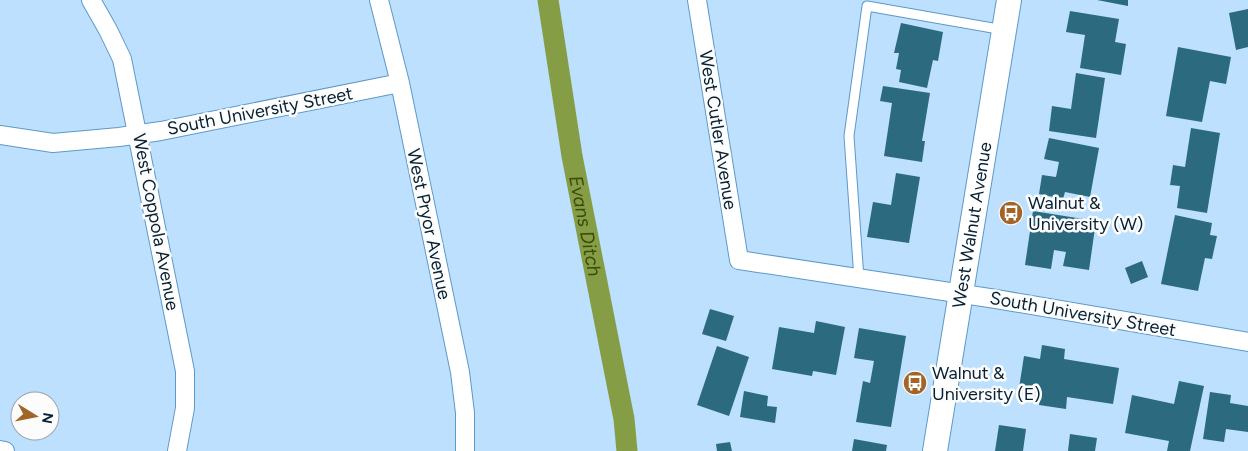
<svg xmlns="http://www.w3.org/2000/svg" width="1248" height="451" font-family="Figtree,sans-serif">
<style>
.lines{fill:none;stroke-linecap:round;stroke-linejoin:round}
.canal{stroke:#859e46;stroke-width:21}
.building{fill:#2b6a7f}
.lane-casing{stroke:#5d99c7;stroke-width:11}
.street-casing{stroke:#5d99c7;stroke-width:20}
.secondary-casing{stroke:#5d99c7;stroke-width:26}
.lane{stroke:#fff;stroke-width:9}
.street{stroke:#fff;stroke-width:18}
.secondary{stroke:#fff;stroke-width:24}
.labels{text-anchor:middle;stroke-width:5;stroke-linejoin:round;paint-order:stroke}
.street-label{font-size:18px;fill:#072032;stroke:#fcfcfc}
.poi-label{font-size:18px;fill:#072032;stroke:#fcfcfc;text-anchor:start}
.water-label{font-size:19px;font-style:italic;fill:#3b4b08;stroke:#fcfcfc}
</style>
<rect width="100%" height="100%" fill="#bce0fe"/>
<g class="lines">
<path class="canal" id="s1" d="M548,0L572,156L624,419L627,451"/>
</g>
<path class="building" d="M1097,0H1128V6Z
M1248,9V47L1236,50L1229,13Z
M1070,11L1119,19L1115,42L1126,44L1121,75L1080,68L1085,35L1066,32Z
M901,23L943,32L938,61L933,60L927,88L899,82L901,70L896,69L899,53H894Z
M1178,47L1231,57L1226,84L1210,81L1202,122L1166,116Z
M1076,73L1105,78L1096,138L1049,131L1052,106L1071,109Z
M883,86L930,93L922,141H925L922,162L884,156L892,103L880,101Z
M1191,128L1220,133L1207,213L1177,208L1180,186L1170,185L1173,165L1185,167Z
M1049,138L1099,148L1090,197L1065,192L1063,199L1039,194L1042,175L1056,177L1059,162L1044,159Z
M896,173L920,177L909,243L867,237L873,202L891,205Z
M1033,211L1096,221L1089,270L1063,266L1066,252L1054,250L1051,269L1025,265Z
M1175,215L1212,223L1210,235L1217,236L1212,259L1205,258L1198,291L1161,284Z
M1142,261L1148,277L1131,284L1125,268Z
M710,309L734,316L726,341L702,334Z
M816,321L845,327L836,375L813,371L812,376L772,369L779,327L814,333Z
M859,328L906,336L891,427L856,422L863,381L870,383L874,361L854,358Z
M1042,345L1065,349L1064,359L1119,368L1113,404L1067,397L1066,409L1039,405L1041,392L1019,388L1024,356L1040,359Z
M717,346L749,357L729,416L697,405Z
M1179,381L1204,386L1190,451H1167L1169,441L1125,433L1132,395L1174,404Z
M744,391L768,396L767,406L777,407L775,423L740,417Z
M1210,392L1231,395L1230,403L1248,406V432L1226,429L1224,442L1203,439Z
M999,425L1026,429L1023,451H995Z
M1070,434L1097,438L1095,451H1068Z
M854,439L887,445L886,451H852Z
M730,442L732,451H717L716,444Z"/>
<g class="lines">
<g class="lane-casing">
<path id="lane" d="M859,279L849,136L867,6L1004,30"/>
</g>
<g class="street-casing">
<path id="street" d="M91,0L108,30L122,59L185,371V408L177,451
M379,0L400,83L460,372L465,413V451
M697,0L739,260L996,299L1248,342
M0,135L53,143L119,137L161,131L400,83
M0,450L5,451"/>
</g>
<g class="secondary-casing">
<g id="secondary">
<path id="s2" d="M935,451L1009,0"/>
</g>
</g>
<use href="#lane" class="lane"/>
<use href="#street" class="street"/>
<use href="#secondary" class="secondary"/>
</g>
<defs>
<g id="bus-disc" transform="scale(1.25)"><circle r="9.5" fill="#a16527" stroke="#fcfcfc"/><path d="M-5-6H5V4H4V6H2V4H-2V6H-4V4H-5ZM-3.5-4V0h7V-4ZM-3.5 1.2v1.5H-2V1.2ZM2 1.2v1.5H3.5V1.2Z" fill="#fff"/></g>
</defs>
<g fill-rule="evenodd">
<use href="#bus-disc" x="1011" y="213"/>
<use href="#bus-disc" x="915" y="383"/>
</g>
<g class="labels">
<g class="street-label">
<text transform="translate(260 111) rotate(-11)" y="6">South University Street</text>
<text transform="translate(718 130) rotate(81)" y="6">West Cutler Avenue</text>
<text transform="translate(156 222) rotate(79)" y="6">West Coppola Avenue</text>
<text transform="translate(429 224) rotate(78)" y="6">West Pryor Avenue</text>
<text dy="6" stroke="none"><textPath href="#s2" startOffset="229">West Walnut Avenue</textPath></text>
<text transform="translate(1083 314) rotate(10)" y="6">South University Street</text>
</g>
<g class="poi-label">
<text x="1028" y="209">Walnut &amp;<tspan x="1028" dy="21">University (W)</tspan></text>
<text x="932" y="379">Walnut &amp;<tspan x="932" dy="21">University (E)</tspan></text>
</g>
<g class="water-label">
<text dy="7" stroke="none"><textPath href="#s1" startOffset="229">Evans Ditch</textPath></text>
</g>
</g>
<g transform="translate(35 416) rotate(100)"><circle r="24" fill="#fcfcfc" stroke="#9aa4ab"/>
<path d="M0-4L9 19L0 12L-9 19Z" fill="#a16527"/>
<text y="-8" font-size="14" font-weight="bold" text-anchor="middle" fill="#072032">N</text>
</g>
</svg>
